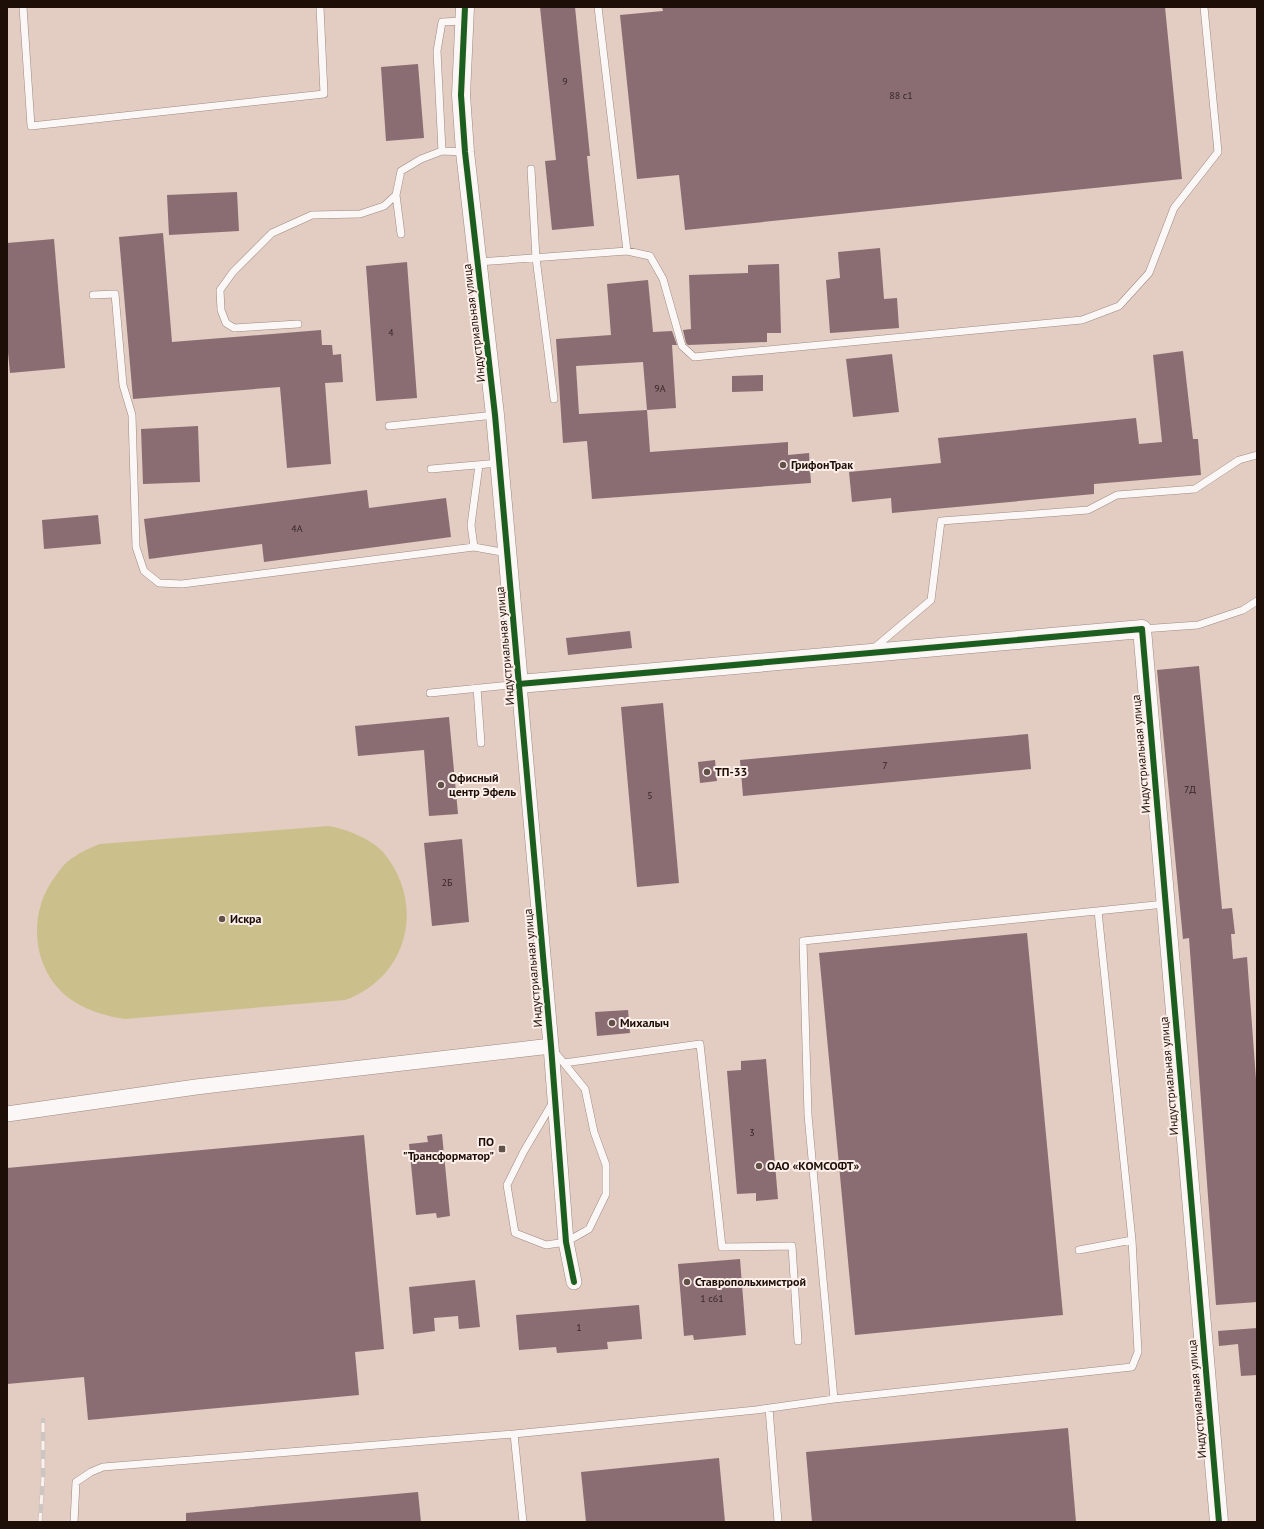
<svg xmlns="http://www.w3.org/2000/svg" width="1264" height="1529" font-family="'PT Sans',sans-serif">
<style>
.green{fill:#cbc08c}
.building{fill:#896d73;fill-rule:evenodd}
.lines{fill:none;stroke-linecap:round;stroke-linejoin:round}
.service-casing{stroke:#9c8a82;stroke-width:8}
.minor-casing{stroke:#9c8a82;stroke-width:16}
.tertiary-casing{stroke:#9c8a82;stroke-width:19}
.service{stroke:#fbf7f6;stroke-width:7}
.minor{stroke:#fbf7f6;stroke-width:15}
.tertiary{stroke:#fbf7f6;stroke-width:18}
.rail-casing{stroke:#ccc5c2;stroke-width:4.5}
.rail{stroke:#fdefe9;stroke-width:3;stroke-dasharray:9;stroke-linecap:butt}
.cycleway-casing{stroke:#fdefe9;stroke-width:8}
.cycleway{stroke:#1b5e20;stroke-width:6}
.poi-dot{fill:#625149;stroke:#fdefe9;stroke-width:1.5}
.labels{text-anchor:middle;stroke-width:4;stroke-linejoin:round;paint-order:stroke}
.number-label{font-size:10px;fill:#382623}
.street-label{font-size:12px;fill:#1d0f08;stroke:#fdefe9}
.poi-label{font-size:12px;font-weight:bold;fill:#1d0f08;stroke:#fdefe9;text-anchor:start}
</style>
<rect width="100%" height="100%" fill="#e3ccc1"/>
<path class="green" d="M329,826C346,829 371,839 383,852C426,903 409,977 345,1000L125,1019C105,1016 86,1010 70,999C32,971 27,915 54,878C58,873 62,866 67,862C77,854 89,848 100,844Z"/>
<path class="building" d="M540,7H575L590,156H587L594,226L552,230L545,161L556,160Z
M662,7H1165L1182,179L685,230L679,175L637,179L620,15L663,11Z
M418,64L424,138L386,141L381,67Z
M237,192L239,231L169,235L167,195Z
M163,233L172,342L321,330L322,345H332L333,355L341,354L343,382L325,383L331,464L287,468L280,387L133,399L119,237Z
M54,239L65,368L10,373L7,342V243Z
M880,248L884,299L897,298L899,328L830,333L826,280L840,278L838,252Z
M407,262L417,398L376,401L366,266Z
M779,264L781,333H767V342L688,345L686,343L683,330L691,329L689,275L748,273V265Z
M648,280L653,332L672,331L677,345H672L676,408L647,410L650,452L788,442V455L809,453L811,483L592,499L587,441L563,443L556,339L611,335L607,284ZM643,362L647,410L579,414L576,366Z
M1183,351L1193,439H1198L1201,475L1094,484V494L892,513L891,498L852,502L849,472L941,463L938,438L1136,418L1139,444L1162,442L1153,355Z
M892,354L899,412L853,417L846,359Z
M763,375V391L732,392V376Z
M198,426L200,482L143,484L141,429Z
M367,490L369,508L446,498L451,537L264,562L262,544L149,559L144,519Z
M98,515L101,544L44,549L42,520Z
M630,631L632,648L568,655L566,638Z
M1199,666L1222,909L1232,908L1235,934H1231L1233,959L1247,957L1257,1093V1302L1216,1305L1189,938L1183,939L1157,670Z
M663,703L679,883L637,887L621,707Z
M449,717L458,814L429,816L424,750L358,756L355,726Z
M1028,734L1031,769L743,796L740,760Z
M715,760L717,781L700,783L698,762Z
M462,839L469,922L432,926L424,843Z
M1027,933L1063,1315L855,1335L819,953Z
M628,1010L630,1033L597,1036L595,1012Z
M766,1059L778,1199L756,1201V1193L737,1194L727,1071L741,1070V1061Z
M442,1134L450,1216L437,1218L436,1213L416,1215L409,1144L428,1142L427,1136Z
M364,1135L384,1349L355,1352L359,1395L88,1420L84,1377L7,1384V1168Z
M740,1259L746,1335L694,1340L693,1335L684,1336L678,1264Z
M475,1280L480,1327L459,1329L458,1316L434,1318L435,1331L413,1334L409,1287Z
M639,1305L642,1339L607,1342L608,1349L557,1353L556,1347L519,1350L516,1315Z
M1257,1328V1375L1241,1376L1238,1344L1219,1346L1218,1331Z
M1068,1428L1076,1522H812L806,1452Z
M719,1458L725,1522H586L581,1472Z
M418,1492L421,1522H186V1513Z"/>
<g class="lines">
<g class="service-casing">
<path id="service" d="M23,7L31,126L324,94L320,7
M598,7L627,251
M442,151L437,51L442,22L464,21
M531,169L536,258L554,399
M396,195L401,234
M478,262L627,251L650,256L663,279L682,346L694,357L1082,320L1119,306L1149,273L1174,208L1218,152L1204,7
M93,295L115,294L123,385L132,415L136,547L144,571L159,583L182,584L474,547L507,553
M298,324L234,328L226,323L221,310L220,290L233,272L272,233L312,215L360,214L384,206L396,195L401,171L421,159L442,151L465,152
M389,426L495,415
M431,469L499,463
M474,547L471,525L479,465
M1142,629L1198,625L1243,610L1257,601
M873,649L931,600L941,521L1088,510L1117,495L1195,489L1239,460L1257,455
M477,688L481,743
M430,693L519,684
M564,1063L700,1044L722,1247L792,1246L798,1341
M553,1102L524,1151L507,1185L515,1233L546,1245L566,1242L589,1229L606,1194V1165L594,1132L585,1089L554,1051
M1079,1250L1132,1240L1098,911
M834,1399L1132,1367L1138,1352L1132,1240
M769,1408L778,1522
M74,1522L76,1482L91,1472L103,1467L514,1434
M523,1522L514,1434L756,1410L834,1399L808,1115L803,941L1165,904"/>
</g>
<g class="minor-casing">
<path id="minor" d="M519,684L551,1046L566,1242L574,1282
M7,1114L196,1087L551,1046"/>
</g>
<g class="tertiary-casing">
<path id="tertiary" d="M465,7L461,95L465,152L495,415L519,684L1142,629L1219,1522"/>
</g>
<use href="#service" class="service"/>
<use href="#minor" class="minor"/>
<use href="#tertiary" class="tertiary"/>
<g class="rail-casing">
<path id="rail" d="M40,1522L43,1477V1420"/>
</g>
<use href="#rail" class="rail"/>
<g class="cycleway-casing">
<path id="cycleway" d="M465,7L461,95L465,152L495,415L551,1046L566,1242L574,1282
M519,684L1142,629L1219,1522"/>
</g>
<use href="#cycleway" class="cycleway"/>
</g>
<g class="poi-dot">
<circle cx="783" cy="465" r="4"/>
<circle cx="707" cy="772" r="4"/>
<circle cx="441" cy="785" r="4"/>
<circle cx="222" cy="919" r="4"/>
<circle cx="612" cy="1023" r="4"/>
<rect x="498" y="1145" width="8" height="8" rx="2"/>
<circle cx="759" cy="1166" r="4"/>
<circle cx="687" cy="1282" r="4"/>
</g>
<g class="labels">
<g class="number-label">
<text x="565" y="85">9</text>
<text x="901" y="99">88 с1</text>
<text x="391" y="336">4</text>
<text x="660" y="392">9А</text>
<text x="297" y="532">4А</text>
<text x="885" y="769">7</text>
<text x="1190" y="793">7Д</text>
<text x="650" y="799">5</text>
<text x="447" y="886">2Б</text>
<text x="752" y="1136">3</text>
<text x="712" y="1302">1 с61</text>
<text x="579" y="1331">1</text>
</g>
<g class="street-label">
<text transform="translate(474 323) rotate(-97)" y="4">Индустриальная улица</text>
<text transform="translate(505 646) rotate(-95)" y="4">Индустриальная улица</text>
<text transform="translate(1141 754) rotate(-95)" y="4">Индустриальная улица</text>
<text transform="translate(533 968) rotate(-95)" y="4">Индустриальная улица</text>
<text transform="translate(1169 1076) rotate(-95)" y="4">Индустриальная улица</text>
<text transform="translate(1197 1399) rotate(-95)" y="4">Индустриальная улица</text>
</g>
<g class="poi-label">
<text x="791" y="469">ГрифонТрак</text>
<text x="715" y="776">ТП-33</text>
<text x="449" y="782">Офисный<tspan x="449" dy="14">центр Эфель</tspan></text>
<text x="230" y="923">Искра</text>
<text x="620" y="1027">Михалыч</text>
<text x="494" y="1146" text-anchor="end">ПО<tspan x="494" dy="14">"Трансформатор"</tspan></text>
<text x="767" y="1170">ОАО «КОМСОФТ»</text>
<text x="695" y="1286">Ставропольхимстрой</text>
</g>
</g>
<rect width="1264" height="1529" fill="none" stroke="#1d0f08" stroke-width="16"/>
</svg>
